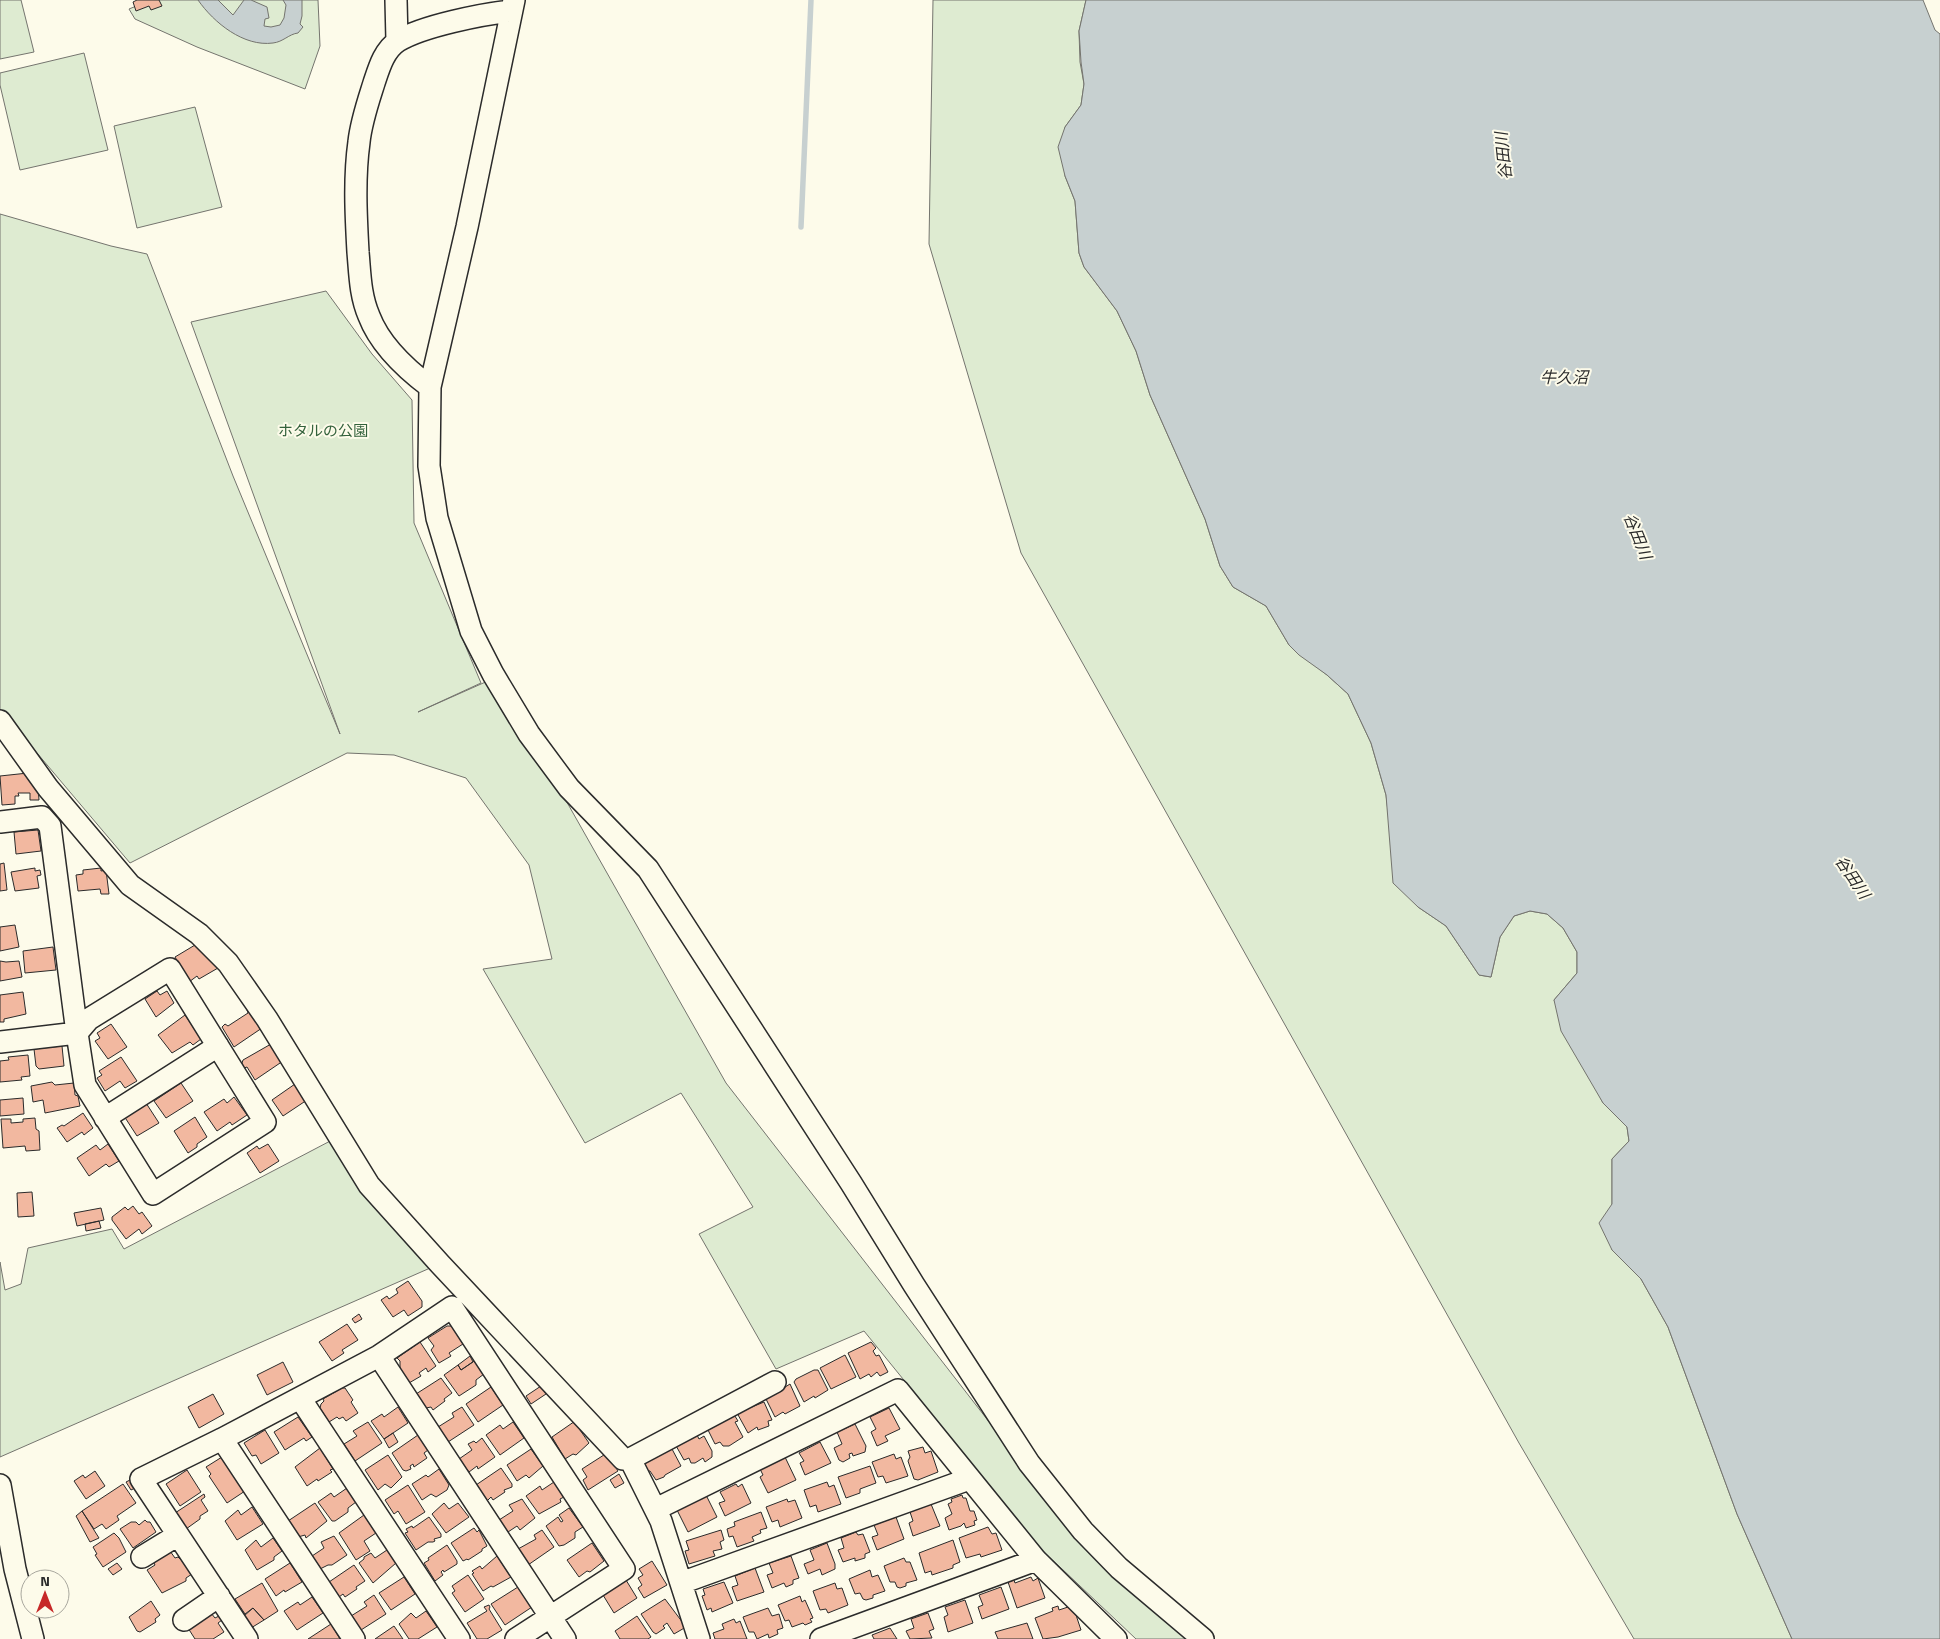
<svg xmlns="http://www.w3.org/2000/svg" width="1940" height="1639" font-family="'Titillium Web','Noto Sans JP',sans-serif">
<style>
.green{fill:#deebd1;stroke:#74746e}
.water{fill:#c7d0d0;stroke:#74746e}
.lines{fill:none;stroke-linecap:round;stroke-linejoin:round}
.stream{stroke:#c7d0d0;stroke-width:5.5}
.building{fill:#f2b8a0;stroke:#2b2b2b}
.minor-casing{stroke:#2b2b2b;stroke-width:24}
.minor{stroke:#fdfbea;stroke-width:21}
.labels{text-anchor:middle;stroke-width:4;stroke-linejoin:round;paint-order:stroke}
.park-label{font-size:15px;fill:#34623c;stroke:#fdfbea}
.water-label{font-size:16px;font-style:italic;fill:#2b2b2b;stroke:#fdfbea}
</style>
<rect width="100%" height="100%" fill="#fdfbea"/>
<path class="green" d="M0,0H21L34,52L0,59Z
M151,0H318L320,46L305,89L197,47L135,19L129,9Z
M933,0H1086L1079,31L1080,62L1084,84L1081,105L1065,127V176L1075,201L1079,253L1084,267L1117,311L1136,351L1150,395L1205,519L1220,566L1233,587L1266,606L1289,645L1327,675L1348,694L1371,743L1386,795L1390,827L1418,907L1446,926L1479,975L1491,977L1500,937L1514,916L1530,911L1547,914L1563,928L1577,952V973L1554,1000L1603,1103L1627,1127L1629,1141L1612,1159V1250L1641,1279L1668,1327L1737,1514L1792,1639H1634L1519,1443L1021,553L929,244Z
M84,53L108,150L20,170L0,85V73Z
M195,107L222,207L137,228L114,126Z
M0,214L111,246L147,254L233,476L340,734L191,322L326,291L372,354L412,400L414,523L481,683L418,712L490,680L560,790L726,1083L1021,1463L1194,1639H1136L1042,1550L864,1331L776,1369L699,1234L753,1207L681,1093L585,1143L483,969L552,959L529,865L466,778L394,755L347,753L130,863L4,714L0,715Z
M334,1139L437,1265L0,1457V1262L5,1290L21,1284L28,1248L112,1229L124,1249Z"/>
<path class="water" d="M198,0H218L233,15L244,0H251L267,7L269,18L265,19L264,26L271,27L280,25L284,18L286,5L283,0H302V16L300,24L303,27L298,33C289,34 283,42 273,43C244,47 214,23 198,0Z
M1086,0H1923L1935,30L1940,34V1639H1792L1737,1514L1668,1327L1641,1279L1612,1250L1599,1223L1612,1204V1159L1629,1141L1627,1127L1603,1103L1561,1031L1554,1000L1577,973V952L1563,928L1547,914L1530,911L1514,916L1500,937L1491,977L1479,975L1446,926L1418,907L1393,883L1386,795L1371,743L1348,694L1327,675L1299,655L1289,645L1266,606L1233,587L1220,566L1205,519L1150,395L1136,351L1117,311L1084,267L1079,253L1075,201L1065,176L1058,147L1065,127L1081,105L1084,84L1081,62L1079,31Z"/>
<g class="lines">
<path class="stream" d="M801,227L811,0"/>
</g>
<path class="building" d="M137,0H159L162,6L151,10L149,6L136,11L133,2Z
M28,773L30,782H34L38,786L39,800H30V793H18L19,796H15V804L2,805L0,776Z
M38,830L41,851L16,854L14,832Z
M4,863L7,890L0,891V864Z
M35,868V871L40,870L41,875L37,876L39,888L15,891L11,872Z
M101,868V871L106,870L109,894H101L100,889L78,891L76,875L83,874V870Z
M15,925L19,947L0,951V927Z
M200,942L218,968L199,979L197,976L189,982L175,957Z
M53,947L56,970L25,973L23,951Z
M0,961L6,962L19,961L22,977L0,981Z
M157,991L160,995L167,991L174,1003L156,1017L145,999Z
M23,992L26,1014L4,1019V1022H0V995Z
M251,1008L262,1028L234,1047L222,1027L225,1024L228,1026L248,1013L247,1010Z
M185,1015L201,1039L193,1045L190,1042L172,1053L158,1035Z
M111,1024L127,1047L108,1059L95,1041L100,1038L97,1033Z
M271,1044L283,1061L255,1080L247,1067L244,1068L242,1063L243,1060Z
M62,1046L64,1066L39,1069L36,1066L34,1049Z
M28,1055L30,1076L21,1077L22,1080L0,1082V1061L9,1060L8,1057Z
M121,1057L137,1081L125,1088L120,1081L105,1091L97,1078L102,1075L99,1071Z
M52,1082L55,1085L74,1083L75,1095L78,1096L80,1106L45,1113L43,1100L33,1102L31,1086Z
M181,1083L193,1101L166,1118L154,1101Z
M295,1084L307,1100L283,1116L272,1100Z
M234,1097L247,1115L232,1125L230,1122L217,1131L204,1112L224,1099L227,1103Z
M23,1098L24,1114L0,1116V1100Z
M146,1103L159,1123L137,1136L124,1116Z
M83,1113L93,1128L84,1135L82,1132L67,1142L57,1128L62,1125L64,1126Z
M195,1117L207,1137L197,1144V1147L188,1153L174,1131Z
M35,1118L36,1129L39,1131L40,1150L26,1151L25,1146L3,1148L1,1119H11V1123L23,1122V1119Z
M108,1144L119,1161L109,1167L106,1164L89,1176L77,1158L96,1145L100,1150Z
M268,1144L279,1161L260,1173L247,1153L257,1146L259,1149Z
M32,1192L34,1216L18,1217L17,1193Z
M133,1206L139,1214L142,1212L152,1226L142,1234L139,1229L126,1239L112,1220V1217L125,1207L128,1210Z
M101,1208L104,1220L77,1226L74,1213Z
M99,1221L101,1228L86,1231L85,1224Z
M408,1281L422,1301V1307L408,1316L404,1310L393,1317L381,1300L387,1296L389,1299L398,1293L396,1289Z
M359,1314L362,1319L355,1323L352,1319Z
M347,1324L358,1340L342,1350L344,1353L332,1361L319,1342Z
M447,1326H452L463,1344L449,1353L451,1356L439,1363L431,1350L434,1346L428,1338Z
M420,1342L436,1366L428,1372L426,1368L419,1373L421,1376L409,1383L400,1369V1361L397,1358Z
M871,1342L876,1348L873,1351L876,1356L879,1355L888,1372L880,1376L877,1372L871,1377L869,1374L860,1379L848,1353Z
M845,1355L856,1377L831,1389L820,1368Z
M470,1356L473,1362L461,1370L458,1365Z
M474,1361L484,1374L476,1380V1385L459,1396L444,1375L458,1365L461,1370Z
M283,1362L293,1382L267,1395L257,1375Z
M814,1370H818L828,1390L815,1398L814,1396L804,1402L794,1382L796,1379Z
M441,1378L452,1393L444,1399L445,1401L433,1410L431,1407L426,1408L416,1394Z
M790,1384L800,1406L785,1414L783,1412L775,1417L766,1399Z
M541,1386L546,1394L531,1404L526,1396Z
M491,1387L503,1405L478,1422L466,1404Z
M342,1388H345L353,1400L351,1402L358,1413L346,1421L343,1417L339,1419L337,1417L329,1422L320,1408L321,1404L324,1401L323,1399Z
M213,1394L224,1414L199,1428L188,1407Z
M764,1402L772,1420L768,1421L769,1426L758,1430L757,1427L748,1433L737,1413Z
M398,1407L408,1423L384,1439L371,1421L382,1414L384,1417Z
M462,1407L474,1425L448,1442L438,1427L454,1417L452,1413Z
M889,1408L900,1429L885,1436L888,1441L877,1446L871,1432L876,1429L870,1417Z
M733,1413L738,1421L735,1422L743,1437L729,1446H723L720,1442L715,1444L707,1428Z
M298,1417L312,1437L306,1441L304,1438L285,1450L274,1432Z
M578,1419L585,1426L580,1430L589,1443L576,1455L573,1454L565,1459L552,1437Z
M368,1422L382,1443L355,1461L344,1444L357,1436L353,1431Z
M513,1422L524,1438L500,1455L486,1435L500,1425L503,1429Z
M855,1424L866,1446L865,1452L853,1456L852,1453L849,1454L850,1458L843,1462L839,1460L834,1448L842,1444L837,1432Z
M265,1430L279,1453L261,1464L256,1455L252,1456L244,1443Z
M393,1433L398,1442L389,1448L384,1439Z
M696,1433L699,1439L704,1436L712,1451V1457L705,1462L703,1458L695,1463H691L689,1458L684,1460L675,1444Z
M418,1435L428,1450L424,1453L427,1458L414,1467L413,1464L410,1466L411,1469L406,1471L403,1470L392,1453Z
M482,1438L495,1457L478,1469L477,1466L469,1472L459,1459L472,1450L468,1444L474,1441L476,1443Z
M820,1442L831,1463L805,1475L800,1463L804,1461L799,1453Z
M923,1447L925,1453L931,1451L938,1472L918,1480L914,1479L908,1461L910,1457L908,1451Z
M320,1448L333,1469L330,1470L332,1472L318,1481L317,1479L307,1486L295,1467Z
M531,1449L543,1466L529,1478L526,1475L517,1481L507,1465Z
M672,1449L681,1466L665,1475L664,1477L656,1480L650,1471H647L642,1460Z
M607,1453L618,1471L588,1490L583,1480L587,1477L582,1469Z
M894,1454L896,1459L901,1457L908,1476L886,1483L883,1476L878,1477L872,1462Z
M388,1455L402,1477L391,1488L385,1484L378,1490L365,1470Z
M222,1457L245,1491L227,1503L209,1476L211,1474L206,1467Z
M785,1457L796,1480L768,1493L760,1477L763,1475L760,1469Z
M870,1466L876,1483L860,1489V1493L846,1498L838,1477Z
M501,1468L512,1484V1487L504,1490L505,1492L493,1500L491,1497L487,1501L476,1485Z
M439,1469L449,1485L447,1490L436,1497L431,1494L422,1500L412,1484L426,1475L428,1477Z
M187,1470L201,1492L180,1506L166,1484Z
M95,1471L105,1486L86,1499L74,1481L83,1475L85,1478Z
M619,1474L624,1483L615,1488L610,1480Z
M130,1480L135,1488L131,1490L126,1482Z
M554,1482L564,1497L560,1499L561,1502L539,1514L526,1496L540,1486L542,1490Z
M827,1482L829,1487L834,1485L841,1504L818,1512L816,1505L810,1507L804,1490Z
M123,1484L136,1503L117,1516L119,1520L106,1529L102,1524L94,1529L82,1511Z
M736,1484L738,1487L742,1484L751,1503L725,1516L719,1503L725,1501L720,1492Z
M408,1485L425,1512L406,1524L398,1511L394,1514L385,1500Z
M347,1488L356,1502L348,1508V1512L335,1521H332L318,1502L331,1493L334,1497Z
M204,1494L205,1497L201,1500L208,1511L200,1516V1519L186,1529L175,1513Z
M706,1495L717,1517L688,1532L677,1510Z
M962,1495L963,1498H966L970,1511H974L977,1520L974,1521L975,1525L966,1528L964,1523L961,1526L949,1530L945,1518L952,1514L948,1504L952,1502L951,1499Z
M522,1499L535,1518L520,1530L517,1526L508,1532L499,1520L513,1511L509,1505Z
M787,1499L788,1502L795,1500L802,1518L780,1527L778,1520L772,1522L766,1507Z
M315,1503L327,1521L306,1538L305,1535L298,1537L288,1521Z
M444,1503L449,1509L458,1503L469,1517L446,1533L432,1514Z
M931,1504L940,1526L913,1536L909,1523L913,1521L910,1512Z
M252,1507L263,1524L237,1540L225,1521L238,1510L241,1515Z
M569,1508L583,1527L575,1532V1538L564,1545L559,1546L546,1526L558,1517L561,1522L563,1521L559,1515Z
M82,1511L99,1538L90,1542L76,1516Z
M761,1512L767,1528L760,1530L761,1533L752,1537L754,1541L737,1547L733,1536L729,1537L727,1529L735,1526L734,1522Z
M364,1515L376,1533L364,1541L370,1551L356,1560L339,1533Z
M429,1517L441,1534V1537L434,1539L435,1541L433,1542H428L416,1550L405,1533L408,1532L406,1529L412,1526L413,1528Z
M896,1517L904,1539L877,1550L872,1537L878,1535L874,1525Z
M145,1520L147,1522H150L156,1532L133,1548L120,1529L131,1522H136L139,1525Z
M988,1527L992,1534L996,1533L1002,1550L981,1557L980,1554L966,1558L959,1538Z
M474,1528L477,1532L479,1530L487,1546L482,1549V1551L468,1560L467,1559L463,1561L451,1543Z
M542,1530L554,1547L528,1565L518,1549L536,1539L534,1535Z
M721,1530L724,1540L720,1542L722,1549L713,1551L715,1556L689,1564L685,1551L689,1550L686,1541Z
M856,1532L858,1535L863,1534L870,1552L865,1554V1558L855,1561V1558L843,1562L838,1550L844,1548L841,1538Z
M114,1533L119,1538L126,1552L103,1567L95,1555L97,1554L93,1547Z
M334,1536L347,1555L332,1565H328L320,1569L312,1556L324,1548L321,1542Z
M273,1538L282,1551L274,1557V1560L257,1570L245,1550L256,1540L261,1547Z
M953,1540L960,1562L953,1565V1568L932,1575L931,1571L925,1573L919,1553Z
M592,1543L604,1561L590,1572L587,1571L579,1577L567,1560Z
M827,1543L835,1564V1569L822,1575L820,1569L808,1574L804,1564L814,1560L810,1550Z
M447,1545L457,1561V1564L444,1572L443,1570L441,1572L443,1575L435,1581L424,1563L429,1560L428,1558Z
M387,1550L396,1563L373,1583L359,1563L364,1559V1557L371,1553L375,1558Z
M170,1551L175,1558L178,1557L182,1561L192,1574L186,1578V1581L162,1593L147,1570L155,1565L153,1561Z
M497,1556L511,1577L493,1587L491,1586L483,1591L472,1574L474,1573L472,1571L480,1566L482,1569Z
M791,1556L799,1578L793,1580V1584L786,1587L784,1583L772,1588L767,1575L773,1573L769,1563Z
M904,1558L906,1562H910L917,1580L906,1583V1586L900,1588L897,1587L895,1582H890L884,1566Z
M652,1561L667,1585L644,1598L638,1588L642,1585L638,1578L643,1575L639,1569Z
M117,1563L122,1569L113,1575L108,1569Z
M290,1563L302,1582L285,1592L284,1590L276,1596L265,1579Z
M354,1565L365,1581L356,1587L357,1589L345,1597L343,1594L339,1597L329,1582Z
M755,1568L764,1592L737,1601L732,1587L738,1585L735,1576Z
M870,1570L872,1577L878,1575L885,1591L873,1595V1598L866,1600L863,1599L860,1593L855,1594L849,1579Z
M468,1575L484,1599L465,1612L452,1593L455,1591L452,1586Z
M404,1577L415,1594L391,1610L379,1593Z
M1031,1577L1033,1581L1038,1578L1045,1598L1017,1608L1008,1582L1014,1580L1015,1583Z
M626,1580L637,1598L614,1613L603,1595Z
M724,1582L733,1603L712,1612L711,1608L707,1610L702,1596L705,1595L703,1589Z
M262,1583L278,1611L264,1620L253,1608L245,1614L235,1599Z
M835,1583L837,1589L842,1588L848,1605L828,1613L826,1609L820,1610L813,1591Z
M518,1587L532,1607L505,1625L491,1604Z
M1001,1587L1009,1609L982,1619L978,1607L983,1605L979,1595Z
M374,1595L386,1614L361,1630L351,1616L367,1606L364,1602Z
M800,1596L802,1602L805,1600L813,1618L810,1619L812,1622L805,1625L803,1623L792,1627L789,1620L785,1621L778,1605Z
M312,1597L323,1613L297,1630L284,1611L298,1602L300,1605Z
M665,1599L686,1627L674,1634L667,1623L663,1626L665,1628L656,1634L653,1632L641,1614Z
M965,1600L973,1623L948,1632L944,1617L948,1615L945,1607Z
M151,1601L160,1615L155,1619L156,1622L140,1632L137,1631L129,1617Z
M489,1605L490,1607L489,1609L502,1630L487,1639H477L467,1623L487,1611L484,1607Z
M1058,1606L1059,1610L1068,1607L1076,1615L1081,1630L1058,1637L1043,1639L1035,1618L1053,1611L1052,1608Z
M253,1608L264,1620L251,1628L244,1616Z
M768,1608L772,1616L779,1614L783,1628L777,1630L778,1634L769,1638L768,1634L757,1639L754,1632H749L743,1617Z
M426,1611L437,1627L418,1639H409L399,1624L411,1613L416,1618Z
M211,1613L215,1618L219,1616L222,1620L218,1623L224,1632L213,1639H195L188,1628Z
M928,1613L934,1629L929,1631L932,1638L910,1639L906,1631L914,1628L911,1619Z
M637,1616L651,1637L648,1639H620L615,1631Z
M734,1619L736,1623L740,1621L747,1639H715L713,1633L724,1629L722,1624Z
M1027,1623L1033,1639H998L995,1632Z
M331,1624L340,1639H308Z
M394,1626L403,1639H375Z
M890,1628L897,1639H874L872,1635Z"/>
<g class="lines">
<g class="minor-casing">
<path id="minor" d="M396,0L397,41
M514,0L467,227L430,387L429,466L437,518L471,631L493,674L529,734L569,788L648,869L851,1183L914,1285L1029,1463L1083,1531L1119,1568L1203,1639
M430,387C406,369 380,345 369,316C360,295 360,274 358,252C356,216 354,178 359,142C361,122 368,102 374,83C379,68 384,50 398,41C422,26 483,14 511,11
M0,721L48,788L130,885L199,934L228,963L267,1019L369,1185L440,1264L623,1459H630L661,1521L699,1639
M0,822L42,817L50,826L77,1033L0,1042
M170,969L265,1122L153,1194L85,1085L77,1033L89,1019Z
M105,1118L218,1046
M379,1356L565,1639
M300,1398L459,1639
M222,1439L354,1639
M630,1459L775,1382
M0,1485L15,1569L33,1639
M656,1509L898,1390L1036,1560L1116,1639
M142,1557L178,1535
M681,1583L969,1479
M184,1620L219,1596
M247,1639L141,1479L222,1439L379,1356L452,1307L624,1569L516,1639
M821,1639L1036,1560"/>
</g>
<use href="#minor" class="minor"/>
</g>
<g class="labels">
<g class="park-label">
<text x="323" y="436">ホタルの公園</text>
</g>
<g class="water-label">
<text transform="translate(1503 156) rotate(-96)" y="6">谷田川</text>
<text x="1564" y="383">牛久沼</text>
<text transform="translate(1638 536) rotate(68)" y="6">谷田川</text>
<text transform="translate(1853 877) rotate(56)" y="6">谷田川</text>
</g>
</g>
<g transform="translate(45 1594)"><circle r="24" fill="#fdfbea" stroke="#a9a89e"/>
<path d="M0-4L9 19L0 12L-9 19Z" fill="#c62828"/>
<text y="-8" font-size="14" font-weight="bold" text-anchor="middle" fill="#2b2b2b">N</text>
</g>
</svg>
